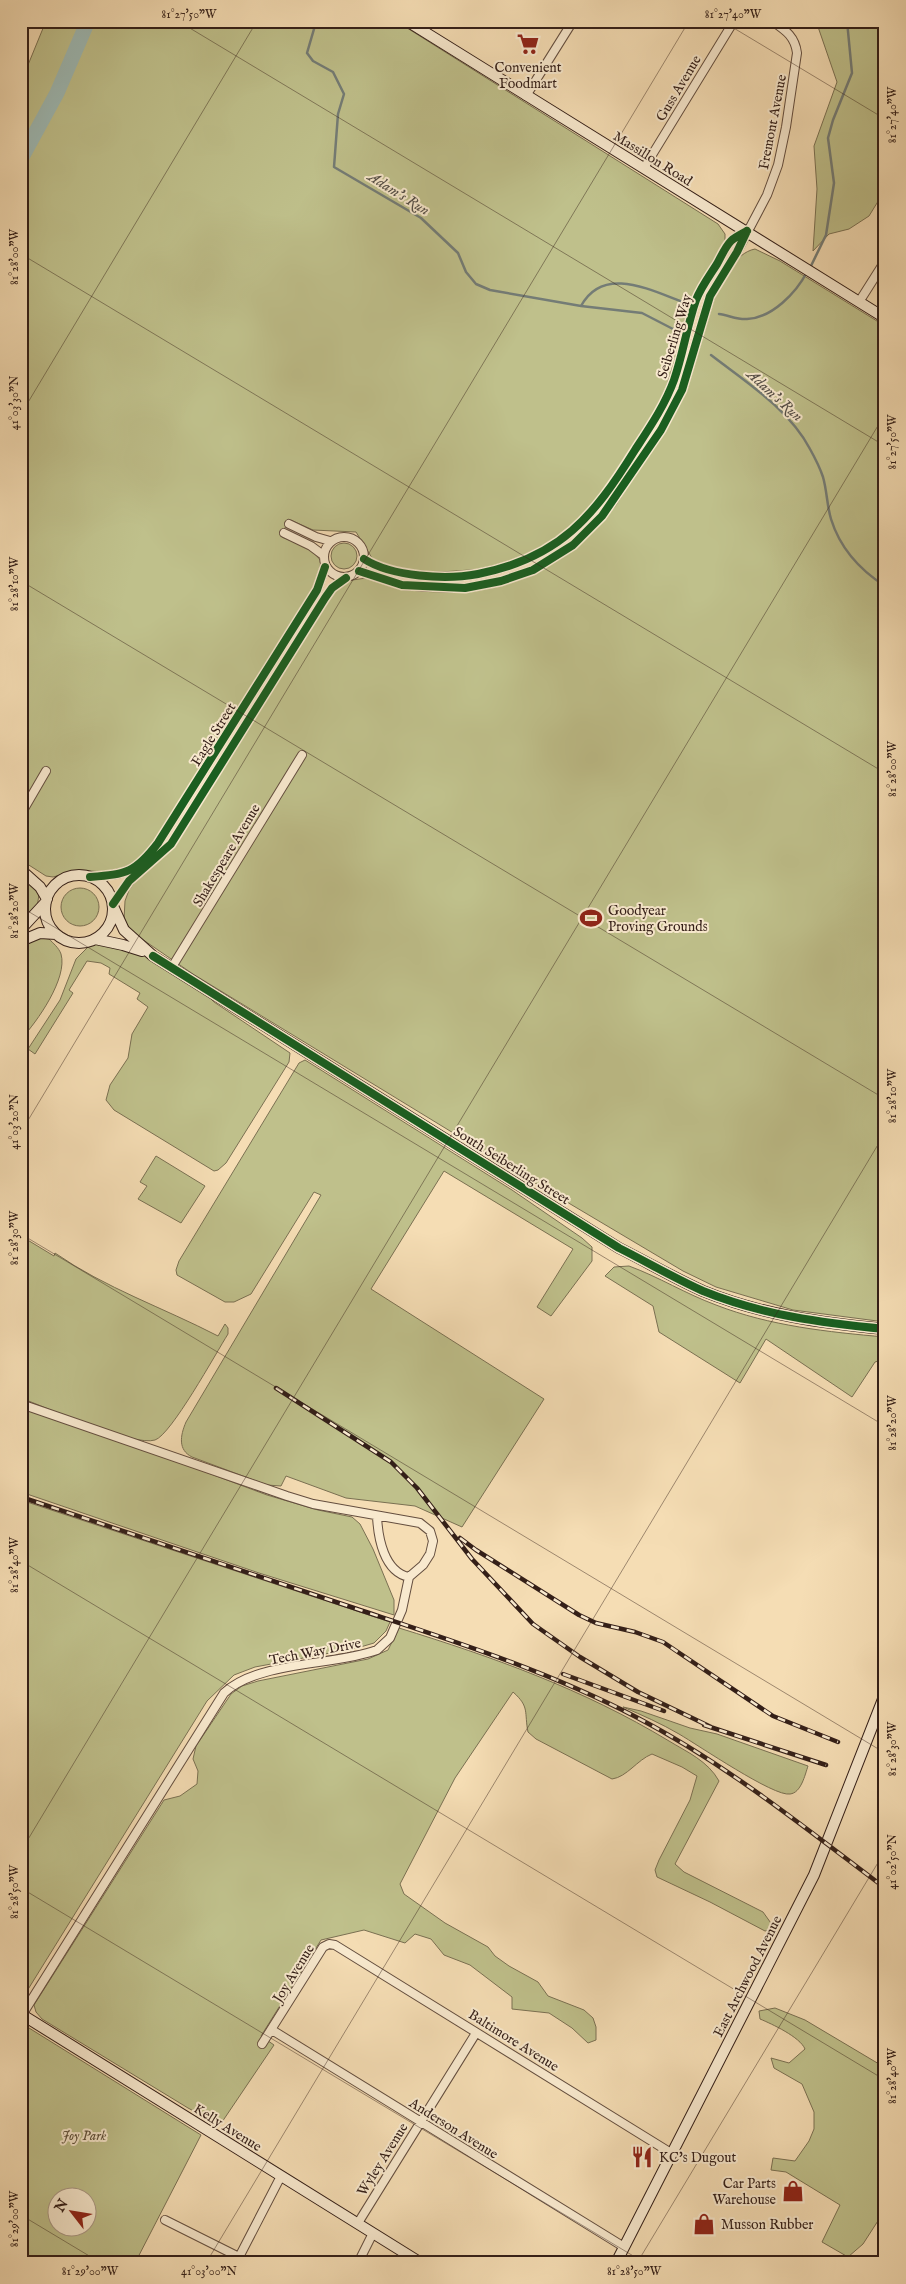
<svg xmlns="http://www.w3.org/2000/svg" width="906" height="2284" font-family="'IM FELL English',serif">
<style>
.green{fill:#bfc08b;stroke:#7a7052;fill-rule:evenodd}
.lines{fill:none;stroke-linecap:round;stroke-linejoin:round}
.stream{stroke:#747c76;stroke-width:2.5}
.river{stroke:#9ebab5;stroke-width:15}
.street-casing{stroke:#644e3f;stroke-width:10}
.secondary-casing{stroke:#341f18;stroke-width:12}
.street{stroke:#f8e9ce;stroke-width:8}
.secondary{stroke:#f8e9ce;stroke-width:10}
.rail-casing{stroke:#341f18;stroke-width:4.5}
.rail{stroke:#f8e9ce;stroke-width:2.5;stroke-dasharray:8;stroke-linecap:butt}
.cycleway-casing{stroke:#f8e9ce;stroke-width:11}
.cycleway{stroke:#1b5e20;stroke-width:8}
.ticks{fill:none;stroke:#341f18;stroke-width:1;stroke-opacity:0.45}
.labels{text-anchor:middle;stroke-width:4;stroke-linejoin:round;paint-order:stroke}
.poi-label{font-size:14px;fill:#341f18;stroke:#f8e9ce;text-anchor:start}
.street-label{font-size:14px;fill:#341f18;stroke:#f8e9ce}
.park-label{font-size:14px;font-style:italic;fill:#5e4f3a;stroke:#f8e9ce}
.water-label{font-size:15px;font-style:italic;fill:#544e47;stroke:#f8e9ce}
.neatline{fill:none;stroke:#341f18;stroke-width:2}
.ticks-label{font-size:12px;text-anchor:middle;fill:#341f18}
</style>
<rect width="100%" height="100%" fill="#f5ddb4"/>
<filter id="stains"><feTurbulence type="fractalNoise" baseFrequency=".004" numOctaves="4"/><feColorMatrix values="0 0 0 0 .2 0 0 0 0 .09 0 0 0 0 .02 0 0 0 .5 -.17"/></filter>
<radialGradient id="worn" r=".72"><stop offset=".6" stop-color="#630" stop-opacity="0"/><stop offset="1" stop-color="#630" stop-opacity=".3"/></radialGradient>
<path class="green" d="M46,21H396L718,224L725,234V244L712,263L690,312L666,388L657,407L612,480L595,502L576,523L546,544L514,560L484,569L441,572L409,571L384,566L372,558L356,532L313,530L288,519L282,537L311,549L321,561L317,584L164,828L137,862L124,871L112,873L81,870L53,877L46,876L21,860V82Z
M816,21H885V190L869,216L849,229L829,234L813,251L817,189L814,146L837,82Z
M755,249L780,261L885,326V1322L793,1310L716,1287L683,1271L545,1189L193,974L139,937L131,930L124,920L125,901L129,890L140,875L175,844L306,636L327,597L346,581L366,578L422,591L452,592L492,586L571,550L598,527L616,505L683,398L714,299C723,281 734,253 755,249Z
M331 556a13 13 0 1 1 26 0a13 13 0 1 1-26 0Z
M21,877L30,882L39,894L37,908L21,925Z
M61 907a19 19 0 1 1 38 0a19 19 0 1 1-38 0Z
M43,938L49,939C53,943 59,948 61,954C68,978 37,1022 21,1039V943Z
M97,944L135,950L203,991L214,1002L290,1053L289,1062L226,1163L218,1170L214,1171L114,1110L106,1100L110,1085L128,1058L132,1034L148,1007L137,999L140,993L109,974L110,968L101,963L87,961L69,990L73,993L35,1054L28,1049L60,1000L76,959L88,947Z
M305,1060L512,1190L582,1238L592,1247V1261L551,1316L537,1307L573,1249L444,1171L371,1289L544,1399L462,1527L415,1506L346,1498L286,1476L281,1486L267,1485L192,1457C178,1450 180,1436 186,1422L321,1195L314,1192L251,1294L234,1302H225L177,1275L176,1270L179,1261L299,1063Z
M156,1156L205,1186L181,1223L138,1199L147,1186L140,1182Z
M21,1236L54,1256L55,1253C105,1288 164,1308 218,1336L225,1324L228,1328V1334C216,1353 171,1435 155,1440C134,1447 45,1407 21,1398Z
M629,1266C659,1277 686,1294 716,1305C770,1326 828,1332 885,1337V1359L875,1362L852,1397L766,1339L740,1383L659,1332L653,1306L605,1276L614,1267Z
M21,1408L195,1468L267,1495L318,1510L352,1517L360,1524L373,1549L394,1600V1615L259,1573L21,1492Z
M21,1500L390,1622L386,1631L374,1643L357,1648L255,1667L234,1675L207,1701L27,1991L21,1997Z
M399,1628C493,1657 583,1689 669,1741C687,1752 708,1761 719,1781L675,1864L684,1872L763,1912L773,1926L770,1930L765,1931L710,1902L657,1877L655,1870L659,1860L690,1800L697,1776L682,1767L652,1754C637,1760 627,1777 612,1779L536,1739L528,1732C524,1712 530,1707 513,1692L455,1778L400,1884L404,1894L445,1923L488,1947L495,1956L509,1966L538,1982L548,1996L584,2010L593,2018L596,2027V2040L588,2043L572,2028L549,2013L512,2009V1997L470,1965L444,1955L431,1939L415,1934L405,1943L364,1930L321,1940L261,2036L274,2045L220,2125L188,2108L42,2019L36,2012L34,2005L164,1800L180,1796L197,1784L198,1771L193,1759L196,1746L231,1694L242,1686L258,1681L368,1659L388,1650Z
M623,1707L641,1711L690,1728L717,1734L808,1766C805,1775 801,1793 790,1794C774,1797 698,1745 679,1734C662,1724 642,1715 623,1707Z
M775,2008L805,2020L879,2064H885V2210L863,2244L848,2257L822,2242L840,2205L786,2172L771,2170L773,2158L795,2161L809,2141L814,2129V2112L802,2084L774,2068L771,2058L789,2063L805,2049C800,2037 772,2024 760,2019L759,2011Z
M21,2023L201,2135L135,2263H21ZM58,2196H88V2226H58Z"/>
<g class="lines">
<path class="stream" d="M314,21V29L307,53L313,61L333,72L344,94L338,114L334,167L421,218L458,253L466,272L476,284L490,290L581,306L642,313L673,329
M810,268L826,235L834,183L828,138L833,120L852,73L847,21
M581,306C603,265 650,290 683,302
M719,314C728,315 738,320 747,319C772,318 796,293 807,272
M711,355C746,382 789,409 810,449C815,458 820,468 823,477C827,491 827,506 831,519C840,548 860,570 885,586"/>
<path class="river" d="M21,159L57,93L88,21"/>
<g class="street-casing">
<path id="street" d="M526,96L573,21
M644,168L734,21
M859,302L885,261
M289,524L316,537L330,541
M284,533L311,546L323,555
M324 557a20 20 0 1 1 40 0a20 20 0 1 1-40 0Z
M364,559C392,577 446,580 478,574C560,558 594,516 635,450C650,427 665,405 674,380C683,354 687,326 696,300C701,287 710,275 717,264C721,257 725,247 731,241C735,237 742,234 747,231
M359,571L402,585L428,587L465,588L501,581L533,570L573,545L602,516L661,430L682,390L710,296L737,252L767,195L778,165L786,127L797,53C795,36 785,30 772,21
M21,814L46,771
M90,877C127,874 135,873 158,843L317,590L325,567
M113,904L129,881L171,844L325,598L332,588L346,578
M172,967L302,755
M21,1404L287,1496L313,1504L420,1523L430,1531L433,1541L430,1554L423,1565L409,1577L402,1610L390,1638L377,1650C333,1666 258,1661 224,1693L22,2015
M377,1516C378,1538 384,1572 409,1577
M272,2030L624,2247
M262,2044L323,1947L329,1944L335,1945L671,2153
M165,2220L239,2257
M358,2223L476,2033
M236,2263L281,2176
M358,2263L373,2233"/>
</g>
<g class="secondary-casing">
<path id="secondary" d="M407,21L885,318
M21,870L40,887L47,899
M45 909a34 34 0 1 1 68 0a34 34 0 1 1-68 0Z
M113,906L124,930L153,956L619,1248C647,1262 674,1278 703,1291C762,1315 822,1323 885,1329
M21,929L46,902
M95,939L123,945L142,951
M21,941L40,933L56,934
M21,2014L421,2263
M616,2263L814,1875L885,1694"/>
</g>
<use href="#street" class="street"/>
<use href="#secondary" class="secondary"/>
<g class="rail-casing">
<path id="rail" d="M276,1388L391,1462L417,1488L472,1559L533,1624L580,1657L638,1692L711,1727
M21,1497C132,1534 243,1571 354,1608C450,1640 546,1670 636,1717C726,1764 804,1827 885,1888
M460,1538L476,1550L579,1615L596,1623L635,1632L663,1642L773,1716L838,1742
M563,1674L664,1711
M704,1725L826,1765"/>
</g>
<use href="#rail" class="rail"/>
<g class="cycleway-casing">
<path id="cycleway" d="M364,559C392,577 446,580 478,574C560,558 594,516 635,450C650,427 665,405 674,380C683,354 687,326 696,300C701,287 710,275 717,264C721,257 725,247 731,241C735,237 742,234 747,231
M359,571L402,585L465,588L501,581L533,570L573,545L602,516L661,430L682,390L710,296L737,252L747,231
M90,877C127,874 135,873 158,843L317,590L325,567
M113,904L129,881L171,844L325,598L332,588L346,578
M153,956L619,1248C647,1262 674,1278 703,1291C762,1315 822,1323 885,1329"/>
</g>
<use href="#cycleway" class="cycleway"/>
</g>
<path class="ticks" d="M178,21L885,446M722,21L885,119M21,254L885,773M21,414L257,21M21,581L885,1099M21,907L885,1426M21,1132L689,21M21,1234L885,1753M21,1561L885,2080M21,1851L885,414M21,1888L645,2263M21,2215L101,2263M206,2263L885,1133M637,2263L885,1851"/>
<defs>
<g id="supermarket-bare" transform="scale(1.725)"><path d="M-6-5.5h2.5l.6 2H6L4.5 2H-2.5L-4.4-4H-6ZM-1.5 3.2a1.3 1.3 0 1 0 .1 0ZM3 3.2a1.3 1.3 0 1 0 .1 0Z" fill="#8f2418" stroke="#f8e9ce" stroke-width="2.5" paint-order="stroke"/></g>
<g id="stadium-bare" transform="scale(1.725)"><path d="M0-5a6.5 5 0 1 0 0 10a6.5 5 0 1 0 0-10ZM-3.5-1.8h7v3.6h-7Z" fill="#8f2418" stroke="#f8e9ce" stroke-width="2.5" paint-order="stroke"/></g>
<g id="restaurant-bare" transform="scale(1.725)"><path d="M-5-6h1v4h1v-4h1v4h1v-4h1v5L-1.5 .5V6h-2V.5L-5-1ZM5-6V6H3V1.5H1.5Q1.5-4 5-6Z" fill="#8f2418" stroke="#f8e9ce" stroke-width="2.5" paint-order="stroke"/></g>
<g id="shop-bare" transform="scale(1.725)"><path d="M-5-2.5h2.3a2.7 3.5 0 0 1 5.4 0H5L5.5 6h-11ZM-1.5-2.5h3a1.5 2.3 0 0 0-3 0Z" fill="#8f2418" stroke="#f8e9ce" stroke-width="2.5" paint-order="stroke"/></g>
</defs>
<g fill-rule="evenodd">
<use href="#supermarket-bare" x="528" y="44"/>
<use href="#stadium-bare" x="591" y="918"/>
<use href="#restaurant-bare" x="642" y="2157"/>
<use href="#shop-bare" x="793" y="2191"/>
<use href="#shop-bare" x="704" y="2224"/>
</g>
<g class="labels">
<g class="poi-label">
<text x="528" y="72" text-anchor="middle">Convenient<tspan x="528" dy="16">Foodmart</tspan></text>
<text x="608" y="915">Goodyear<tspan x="608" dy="16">Proving Grounds</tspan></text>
<text x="659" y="2162">KC's Dugout</text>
<text x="776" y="2188" text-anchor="end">Car Parts<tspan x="776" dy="16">Warehouse</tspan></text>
<text x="721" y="2229">Musson Rubber</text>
</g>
<g class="street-label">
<text transform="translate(678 88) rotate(-59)" y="5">Guss Avenue</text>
<text transform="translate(772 122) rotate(-79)" y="5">Fremont Avenue</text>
<text transform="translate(653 158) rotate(32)" y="5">Massillon Road</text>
<text transform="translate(674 336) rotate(-73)" y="5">Seiberling Way</text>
<text transform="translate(213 734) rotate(-58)" y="5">Eagle Street</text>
<text transform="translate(226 855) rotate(-59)" y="5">Shakespeare Avenue</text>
<text transform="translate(512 1165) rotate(32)" y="5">South Seiberling Street</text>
<text transform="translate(315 1651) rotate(-11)" y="5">Tech Way Drive</text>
<text transform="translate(293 1973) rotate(-58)" y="5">Joy Avenue</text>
<text transform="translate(747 1976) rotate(-63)" y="5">East Archwood Avenue</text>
<text transform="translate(514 2040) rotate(32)" y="5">Baltimore Avenue</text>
<text transform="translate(228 2127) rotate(32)" y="5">Kelly Avenue</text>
<text transform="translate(454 2128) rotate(32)" y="5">Anderson Avenue</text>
<text transform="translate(382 2159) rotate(-58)" y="5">Wyley Avenue</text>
</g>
<g class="park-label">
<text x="84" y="2140">Joy Park</text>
</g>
<g class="water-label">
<text transform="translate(399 193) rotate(32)" y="5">Adam's Run</text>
<text transform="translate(775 395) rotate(42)" y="5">Adam's Run</text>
</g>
</g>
<rect width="906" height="2284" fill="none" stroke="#f5ddb4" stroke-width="55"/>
<g transform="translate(72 2212) rotate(301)"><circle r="24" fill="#f8e9ce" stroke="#aa9885"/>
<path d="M0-4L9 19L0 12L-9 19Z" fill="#8f2418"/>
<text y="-8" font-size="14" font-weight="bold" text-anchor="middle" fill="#341f18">N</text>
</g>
<rect x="28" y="28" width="850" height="2228" class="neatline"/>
<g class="ticks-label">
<text x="189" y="18">81°27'50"W</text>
<text x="733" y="18">81°27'40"W</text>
<text transform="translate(892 115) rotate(-90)" y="4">81°27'40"W</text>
<text transform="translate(14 257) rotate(-90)" y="4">81°28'00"W</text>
<text transform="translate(14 403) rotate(-90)" y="4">41°03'30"N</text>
<text transform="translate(892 442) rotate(-90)" y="4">81°27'50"W</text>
<text transform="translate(14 584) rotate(-90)" y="4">81°28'10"W</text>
<text transform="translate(892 769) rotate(-90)" y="4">81°28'00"W</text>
<text transform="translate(14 911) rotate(-90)" y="4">81°28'20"W</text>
<text transform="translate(892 1096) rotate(-90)" y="4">81°28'10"W</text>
<text transform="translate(14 1122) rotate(-90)" y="4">41°03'20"N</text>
<text transform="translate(14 1238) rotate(-90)" y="4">81°28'30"W</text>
<text transform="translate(892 1423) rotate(-90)" y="4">81°28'20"W</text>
<text transform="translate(14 1565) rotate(-90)" y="4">81°28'40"W</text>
<text transform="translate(892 1749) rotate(-90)" y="4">81°28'30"W</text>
<text transform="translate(892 1862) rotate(-90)" y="4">41°02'50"N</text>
<text transform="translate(14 1892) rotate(-90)" y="4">81°28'50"W</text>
<text transform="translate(892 2076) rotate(-90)" y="4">81°28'40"W</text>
<text transform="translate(14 2219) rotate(-90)" y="4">81°29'00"W</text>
<text x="90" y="2275">81°29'00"W</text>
<text x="209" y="2275">41°03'00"N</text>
<text x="634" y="2275">81°28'50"W</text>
</g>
<rect width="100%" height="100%" filter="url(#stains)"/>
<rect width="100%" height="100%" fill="url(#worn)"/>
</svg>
